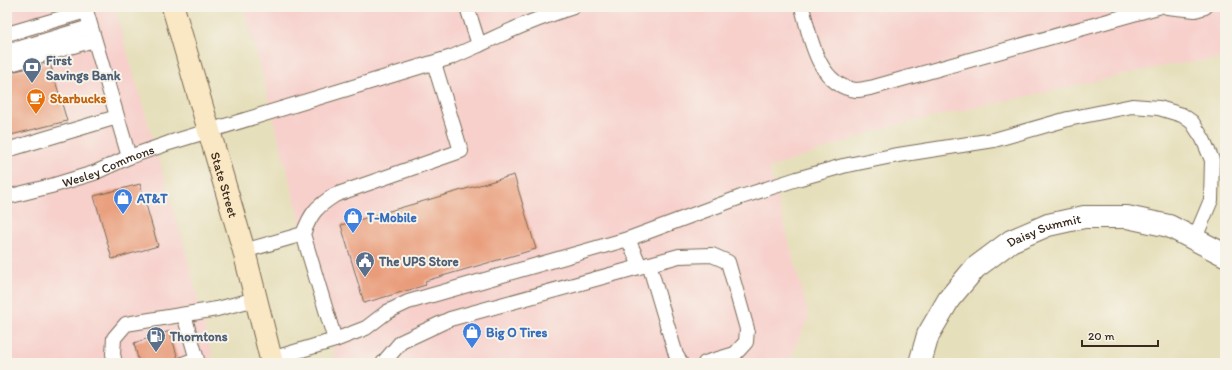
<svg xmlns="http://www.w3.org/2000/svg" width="1232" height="370" font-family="Itim,sans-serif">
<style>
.built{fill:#f7d0cc}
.building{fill:#e99c7a}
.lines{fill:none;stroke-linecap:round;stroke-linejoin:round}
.lane-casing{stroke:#776955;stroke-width:16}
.street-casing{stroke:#776955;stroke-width:24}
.secondary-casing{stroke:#776955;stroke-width:24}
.lane{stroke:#fff;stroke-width:14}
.street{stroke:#fff;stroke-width:22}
.secondary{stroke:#fae7c3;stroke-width:22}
.labels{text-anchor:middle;stroke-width:4;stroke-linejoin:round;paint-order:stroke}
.service-label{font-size:13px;font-weight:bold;fill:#4e5e75;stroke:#f7f3e8;text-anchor:start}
.food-label{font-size:13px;font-weight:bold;fill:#c56008;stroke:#f7f3e8;text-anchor:start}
.street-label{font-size:13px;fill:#3b2a1e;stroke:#f7f3e8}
.shop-label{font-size:13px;font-weight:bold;fill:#366cbe;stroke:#f7f3e8;text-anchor:start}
</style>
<rect width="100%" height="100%" fill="#f7f3e8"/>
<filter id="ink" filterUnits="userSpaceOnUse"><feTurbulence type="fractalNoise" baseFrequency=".025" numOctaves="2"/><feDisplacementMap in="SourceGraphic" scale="8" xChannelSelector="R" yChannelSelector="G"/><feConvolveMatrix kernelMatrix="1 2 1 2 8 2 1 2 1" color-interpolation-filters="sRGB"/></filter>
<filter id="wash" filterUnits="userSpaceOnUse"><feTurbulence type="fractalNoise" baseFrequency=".012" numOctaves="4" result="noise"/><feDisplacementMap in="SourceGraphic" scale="16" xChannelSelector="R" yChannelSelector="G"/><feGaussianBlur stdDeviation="0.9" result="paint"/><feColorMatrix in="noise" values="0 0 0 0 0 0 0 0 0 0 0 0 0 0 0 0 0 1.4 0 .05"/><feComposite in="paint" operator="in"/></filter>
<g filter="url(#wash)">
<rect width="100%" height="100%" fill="#e6dfbb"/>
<path class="built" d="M7,7H114L186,252L214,363H7Z
M243,7H1225V58L1168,65L892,126L769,168L809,317L788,363H337L260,66Z"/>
<g id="blocks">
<path class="building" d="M50,63L67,121L7,136V73Z
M514,175L536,249L425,281L426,285L364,303L341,225Z
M140,184L158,246L112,259L94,196Z
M170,331L178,359L177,363H139L134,343Z"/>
</g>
</g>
<g filter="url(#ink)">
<use href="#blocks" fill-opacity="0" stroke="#776955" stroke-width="1"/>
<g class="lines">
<g class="lane-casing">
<g id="lane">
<path d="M85,7L129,157"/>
<path d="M802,7C810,37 818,86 856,90C862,90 869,88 874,87L1158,7"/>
<path d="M1167,7L1195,10L1205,7"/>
<path d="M7,34L86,11"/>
<path d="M479,45C510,30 541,17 573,7"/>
<path d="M7,52L90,27"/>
<path d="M7,65L94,40"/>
<path d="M7,150L117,117"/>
<path id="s1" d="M7,197L51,186L94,173L129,157L169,143L452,57L479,45L467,7"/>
<path d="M628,239L640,266"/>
<path d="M244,251L303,234"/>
<path d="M649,264L676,355L681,363"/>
<path d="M184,315L198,363"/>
<path d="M335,340L366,328L387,312L408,302L628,239L741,197L797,179L843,166L892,156L994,140L1068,119L1132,106L1159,108L1182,115L1192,122L1203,139L1212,160L1211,200L1195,238"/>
<path d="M271,359L335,340L303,234C311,213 316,207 335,195L461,151L434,63"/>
<path d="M115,363L113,354L114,338L126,324L217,309L256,299"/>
<path d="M185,363L196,359"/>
<path d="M383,363L401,342L450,319L679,256L712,255L728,262L747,329L746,342L735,354L705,363"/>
</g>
</g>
<g class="street-casing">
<g id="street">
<path id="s2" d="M920,363L928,335L949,299L975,268L1011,241L1048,225L1084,217H1127L1169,226L1225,255"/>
</g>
</g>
<g class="secondary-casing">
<g id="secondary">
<path id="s3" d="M173,7L244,251L272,363"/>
</g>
</g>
<use href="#lane" class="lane"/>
<use href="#street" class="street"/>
<use href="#secondary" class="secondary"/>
</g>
</g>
<defs>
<g id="bank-pin" transform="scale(1)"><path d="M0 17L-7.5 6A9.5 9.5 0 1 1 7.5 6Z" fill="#5c6f8a" stroke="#f7f3e8"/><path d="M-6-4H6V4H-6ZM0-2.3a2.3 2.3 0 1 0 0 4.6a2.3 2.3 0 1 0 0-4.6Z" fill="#fff"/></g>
<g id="cafe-pin" transform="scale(1)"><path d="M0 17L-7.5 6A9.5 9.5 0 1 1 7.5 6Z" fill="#e8710a" stroke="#f7f3e8"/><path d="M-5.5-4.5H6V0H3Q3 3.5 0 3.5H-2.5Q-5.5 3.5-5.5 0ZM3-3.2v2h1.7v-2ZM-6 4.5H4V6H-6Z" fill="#fff"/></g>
<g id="shop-pin" transform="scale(1)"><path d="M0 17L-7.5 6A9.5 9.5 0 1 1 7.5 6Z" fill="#3f7fe0" stroke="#f7f3e8"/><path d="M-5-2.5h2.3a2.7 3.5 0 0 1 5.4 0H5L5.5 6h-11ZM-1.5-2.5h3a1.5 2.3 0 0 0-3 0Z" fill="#fff"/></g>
<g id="civic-pin" transform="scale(1)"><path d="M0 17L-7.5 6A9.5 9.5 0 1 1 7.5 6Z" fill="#5c6f8a" stroke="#f7f3e8"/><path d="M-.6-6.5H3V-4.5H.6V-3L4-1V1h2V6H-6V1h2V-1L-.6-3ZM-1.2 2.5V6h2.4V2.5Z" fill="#fff"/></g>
<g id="fuel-pin" transform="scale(1)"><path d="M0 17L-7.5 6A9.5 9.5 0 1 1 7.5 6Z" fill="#5c6f8a" stroke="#f7f3e8"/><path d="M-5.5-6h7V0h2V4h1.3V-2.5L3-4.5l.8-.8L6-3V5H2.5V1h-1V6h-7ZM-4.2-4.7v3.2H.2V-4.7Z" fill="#fff"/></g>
</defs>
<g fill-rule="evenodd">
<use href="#bank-pin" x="32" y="67"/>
<use href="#cafe-pin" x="36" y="98"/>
<use href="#shop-pin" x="123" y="198"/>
<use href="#shop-pin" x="353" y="217"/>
<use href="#civic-pin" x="365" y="261"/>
<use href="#shop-pin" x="472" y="332"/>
<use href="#fuel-pin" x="156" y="336"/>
</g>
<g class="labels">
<g class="service-label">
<text x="46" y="65">First<tspan x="46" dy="15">Savings Bank</tspan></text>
<text x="379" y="266">The UPS Store</text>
<text x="170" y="341">Thorntons</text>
</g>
<g class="food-label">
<text x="50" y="103">Starbucks</text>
</g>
<g class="street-label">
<text dy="5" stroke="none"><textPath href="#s1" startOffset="106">Wesley Commons</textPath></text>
<text dy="5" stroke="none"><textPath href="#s3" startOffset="185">State Street</textPath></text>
<text dy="5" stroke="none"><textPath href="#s2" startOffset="191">Daisy Summit</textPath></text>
</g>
<g class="shop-label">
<text x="137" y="203">AT&amp;T</text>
<text x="367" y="222">T-Mobile</text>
<text x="486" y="337">Big O Tires</text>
</g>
</g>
<rect width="1232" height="370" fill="none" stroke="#f7f3e8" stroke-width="24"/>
<path d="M1082 340v6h76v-6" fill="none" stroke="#3b2a1e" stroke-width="2"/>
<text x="1088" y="340" font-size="12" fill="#3b2a1e" stroke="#f7f3e8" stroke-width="3" paint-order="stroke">20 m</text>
</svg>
